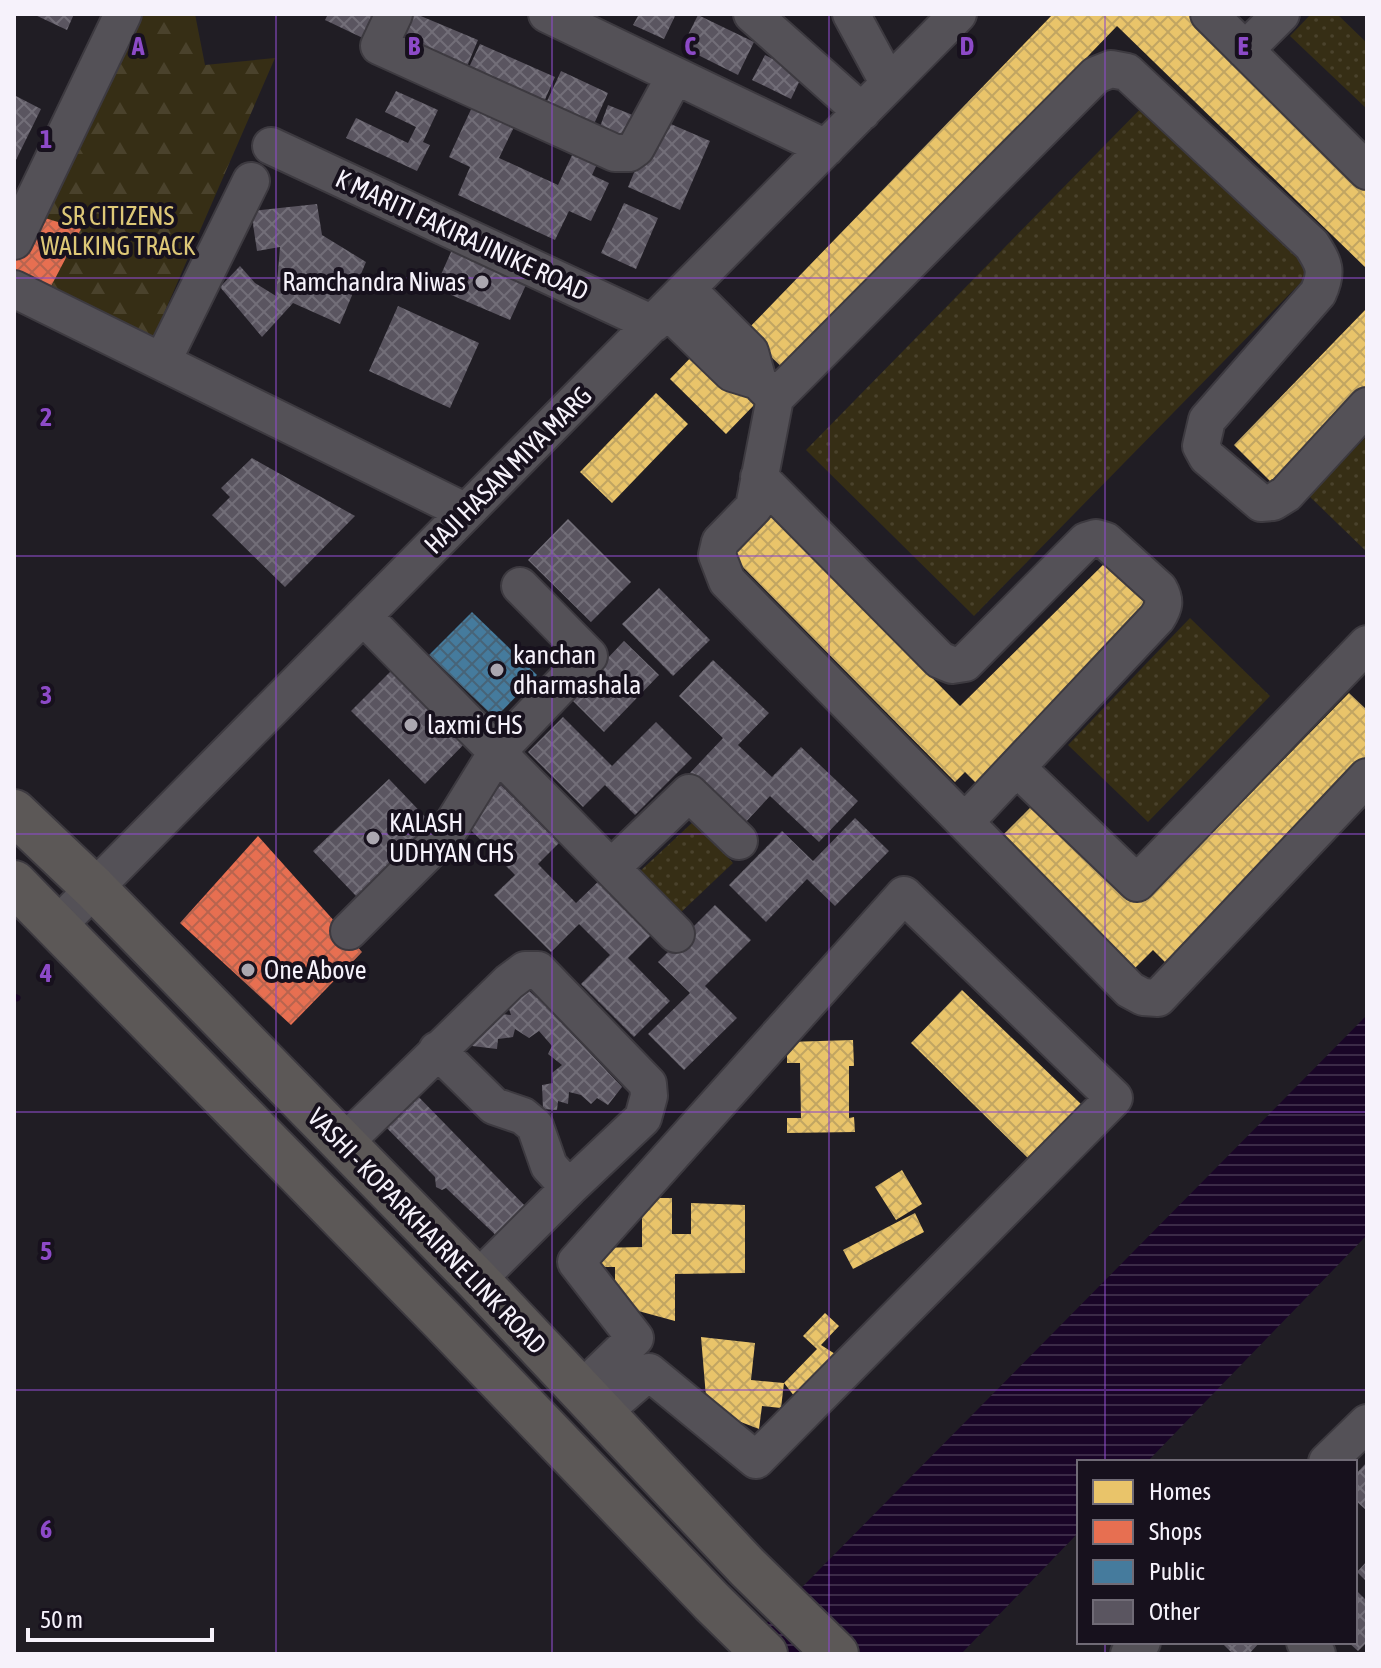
<svg xmlns="http://www.w3.org/2000/svg" width="1381" height="1668" font-family="'Asap Condensed',sans-serif">
<style>
.grass{fill:url(#grass-dots)}
.forest{fill:url(#forest-firs)}
.water{fill:url(#water-rules)}
.homes{fill:url(#homes-cross-hatch)}
.shops{fill:url(#shops-cross-hatch)}
.public{fill:url(#public-cross-hatch)}
.lines{fill:none;stroke-linecap:round;stroke-linejoin:round}
.stream{stroke:#190527;stroke-width:7}
.building{fill:url(#building-cross-hatch)}
.minor-casing{stroke:#3d3a40;stroke-width:40}
.major-casing{stroke:#3d3a40;stroke-width:48}
.minor{stroke:#545157;stroke-width:36}
.major{stroke:#5c5857;stroke-width:44}
.grid{fill:none;stroke:#8d4ac8;stroke-width:2;stroke-opacity:0.55}
.poi-dot{fill:#aba7b0;stroke:#17111d;stroke-width:3}
.labels{text-anchor:middle;stroke-width:8;stroke-linejoin:round;paint-order:stroke}
.park-label{font-size:26px;fill:#dec877;stroke:#17111d}
.street-label{font-size:26px;fill:#f6f2fb;stroke:#17111d}
.poi-label{font-size:26px;fill:#f6f2fb;stroke:#17111d;text-anchor:start}
.grid-label{font-size:26px;text-anchor:middle;font-weight:bold;fill:#8d4ac8;stroke:#17111d;stroke-width:8;stroke-linejoin:round;paint-order:stroke}
</style>
<defs>
<pattern id="grass-dots" width="8" height="8" patternUnits="userSpaceOnUse" patternTransform="scale(2)"><rect width="8" height="8" fill="#362e15"/><path d="M2 2h.1M6 6h.1" fill="none" stroke="#4a422c" stroke-width="1.8" stroke-linecap="round"/></pattern>
<pattern id="forest-firs" width="22" height="20" patternUnits="userSpaceOnUse" patternTransform="scale(2)"><rect width="22" height="20" fill="#362e15"/><path d="M5 1l3.5 6h-7zM16 11l3.5 6h-7z" fill="#4a422c"/></pattern>
<pattern id="water-rules" width="6" height="5" patternUnits="userSpaceOnUse" patternTransform="scale(2)"><rect width="6" height="5" fill="#190527"/><path d="M0 2.5h6" fill="none" stroke="#3b2a47"/></pattern>
<pattern id="homes-cross-hatch" width="8" height="8" patternUnits="userSpaceOnUse" patternTransform="scale(2)"><rect width="8" height="8" fill="#e9c46a"/><path d="M0 0l8 8M0 8l8-8" fill="none" stroke="#c1a562"/></pattern>
<pattern id="shops-cross-hatch" width="8" height="8" patternUnits="userSpaceOnUse" patternTransform="scale(2)"><rect width="8" height="8" fill="#e76f51"/><path d="M0 0l8 8M0 8l8-8" fill="none" stroke="#b8644f"/></pattern>
<pattern id="public-cross-hatch" width="8" height="8" patternUnits="userSpaceOnUse" patternTransform="scale(2)"><rect width="8" height="8" fill="#457b9d"/><path d="M0 0l8 8M0 8l8-8" fill="none" stroke="#476478"/></pattern>
<pattern id="building-cross-hatch" width="8" height="8" patternUnits="userSpaceOnUse" patternTransform="scale(2)"><rect width="8" height="8" fill="#5a5560"/><path d="M0 0l8 8M0 8l8-8" fill="none" stroke="#726e78"/></pattern>
</defs>
<rect width="100%" height="100%" fill="#201d24"/>
<path class="grass" d="M1311,14H1337L1367,43V109L1290,36Z
M1154,95L1323,260L974,616L806,450Z
M1367,436V552L1309,496Z
M1190,618L1270,696L1148,822L1068,745Z
M694,821L733,863L678,915L638,873Z"/>
<path class="forest" d="M139,14H195L205,65L275,58L152,341L16,268Z"/>
<path class="water" d="M1367,1015V1235L1147,1462H1079V1532L961,1654H736Z"/>
<path class="homes" d="M1053,14H1196L1367,180V269L1117,26L785,370L745,332Z
M1367,308V393L1276,487L1234,445Z
M699,349L755,404L726,434L670,379Z
M656,393L688,424L612,503L580,472Z
M771,515L960,706L1109,559L1157,607L978,785L965,772L955,782L731,555Z
M1349,693L1367,710V759L1167,964L1153,950L1134,969L1000,838L1040,798L1145,901Z
M962,990L1082,1105L1029,1159L911,1043Z
M853,1040L854,1066H849V1118L854,1117L855,1132L787,1133V1118H801L800,1063H787V1042Z
M902,1170L922,1204L896,1220L875,1187Z
M642,1198H672V1234H691V1203L745,1205V1273L675,1274V1321L620,1306L615,1298V1267H596L595,1248L642,1247Z
M915,1213L924,1232L853,1269L843,1250Z
M825,1313L839,1326L821,1345L843,1359L802,1406L784,1383L817,1349L803,1336Z
M701,1337L755,1343L751,1380L784,1383L781,1408L762,1406L759,1429L707,1409Z"/>
<path class="shops" d="M35,215L81,229L47,294L14,277V258Z
M258,836L362,952L291,1025L180,923Z"/>
<path class="public" d="M472,612L537,675L495,718L429,655Z"/>
<g class="lines">
<path class="stream" d="M14,997L17,998"/>
</g>
<path class="building" d="M33,14H74L67,30Z
M328,14H380L367,40L325,20Z
M405,14H416L478,40L463,76L392,46Z
M639,14H676L664,39L633,25Z
M698,15L754,42L738,75L682,47Z
M480,44L555,77L539,113L463,80Z
M765,55L803,74L791,99L752,80Z
M561,71L608,93L589,135L541,114Z
M396,91L438,110L423,142L430,145L417,171L346,138L356,118L408,143L416,127L385,112Z
M14,95L41,109L14,164Z
M473,105L515,125L499,158L558,185L574,151L598,162L592,175L609,183L591,221L569,211L555,240L458,195L470,167L449,157Z
M608,105L635,116L625,142L598,132Z
M657,118L710,141L680,210L628,187Z
M624,203L658,218L636,269L601,253Z
M317,204L322,235L366,262L340,324L293,303L262,337L220,287L240,266L255,283L276,296L280,247L257,251L251,211Z
M455,243L530,276L510,320L435,288Z
M398,306L479,343L450,408L369,371Z
M252,458L355,516L285,587L212,515L230,497L221,488Z
M568,519L631,582L591,622L528,560Z
M659,588L710,640L673,676L622,624Z
M624,641L659,675L604,732L570,698Z
M713,660L769,713L738,745L772,777L801,747L858,801L819,842L770,796L743,825L689,774L723,738L679,696Z
M397,665L470,738L425,784L351,711Z
M563,717L612,766L656,722L692,758L635,815L605,785L583,807L528,752Z
M389,779L432,824L357,897L313,851Z
M501,785L559,843L538,864L576,903L606,874L658,928L628,958L670,1001L634,1037L581,984L610,955L579,924L551,952L494,895L515,875L463,822Z
M855,818L889,851L835,906L807,879L766,922L729,885L782,831L813,861Z
M715,905L751,940L705,986L737,1018L684,1070L648,1034L690,993L658,962Z
M517,980L543,1003L622,1087L608,1105L597,1098L591,1104L581,1095L569,1092L568,1104L558,1101L557,1110L543,1109L542,1085L553,1083L552,1073L562,1065L548,1054L552,1046L539,1031L529,1038L515,1029L513,1037L498,1039L497,1049L472,1046L479,1025H494L493,1013L511,1015L508,1006L516,1001L506,991Z
M408,1086L531,1212L503,1242L446,1188L442,1190L436,1187L435,1177L376,1117Z
M1367,1462V1511L1355,1500V1475Z
M1367,1561V1582L1357,1572Z
M1355,1589L1367,1601V1642L1358,1651L1348,1642H1355Z
M1221,1642H1260L1249,1654H1233Z"/>
<g class="lines">
<g class="minor-casing">
<path id="minor" d="M394,14L379,46L615,153H629L636,148L675,76
M547,14L826,148
M752,14L862,112
M851,14L889,84
M1209,14L1367,171
M1245,50L1281,14
M271,146L653,324
M14,241L123,14
M14,289L466,512
M667,310L732,373L758,381L750,352L687,289
M162,362L251,181
M760,383L775,398L754,507L720,542L717,555L727,581L1130,990L1143,997L1158,998L1367,777
M775,398L1096,75L1111,69L1127,72L1312,245C1324,264 1328,271 1318,293L1207,420L1201,446L1207,457L1261,503L1273,502L1286,494L1367,406
M759,477L940,660L952,665L965,663L1086,541L1096,538L1106,541L1159,589C1166,601 1164,607 1157,618L965,822
M363,616L676,934
M1017,768L1137,883L1367,644
M611,868L689,793L739,841
M57,926L958,14
M349,931L447,833L497,752L589,656L520,586
M437,1050L494,1106L523,1116L535,1126L549,1166L569,1188
M343,1144L509,982L525,970H538L648,1084L649,1096L643,1118L569,1188L477,1280
M580,1391L635,1338L576,1262L904,895L1114,1098L756,1460L649,1372L602,1413
M1327,1462L1367,1423
M1305,1642L1317,1654
M1129,1654L1142,1642"/>
</g>
<g class="major-casing">
<path id="major" d="M14,812L94,888L477,1280L747,1567L836,1654
M14,883L443,1321L712,1602L765,1654"/>
</g>
<use href="#minor" class="minor"/>
<use href="#major" class="major"/>
</g>
<path class="grid" d="M276,14V1654M552,14V1654M829,14V1654M1105,14V1462M14,278H1367M14,556H1367M14,834H1367M14,1112H1367M14,1390H1367M1105,1642V1654"/>
<g class="poi-dot">
<circle cx="482" cy="282" r="8"/>
<circle cx="497" cy="670" r="8"/>
<circle cx="411" cy="725" r="8"/>
<circle cx="373" cy="838" r="8"/>
<circle cx="248" cy="970" r="8"/>
</g>
<g class="labels">
<g class="park-label">
<text x="118" y="225">SR CITIZENS<tspan x="118" dy="30">WALKING TRACK</tspan></text>
</g>
<g class="street-label">
<text transform="translate(462 235) rotate(25)" y="9">K MARITI FAKIRAJINIKE ROAD</text>
<text transform="translate(508 470) rotate(-45)" y="9">HAJI HASAN MIYA MARG</text>
<text transform="translate(427 1231) rotate(46)" y="9">VASHI - KOPARKHAIRNE LINK ROAD</text>
</g>
<g class="poi-label">
<text x="466" y="291" text-anchor="end">Ramchandra Niwas</text>
<text x="513" y="664">kanchan<tspan x="513" dy="30">dharmashala</tspan></text>
<text x="427" y="734">laxmi CHS</text>
<text x="389" y="832">KALASH<tspan x="389" dy="30">UDHYAN CHS</tspan></text>
<text x="264" y="979">One Above</text>
</g>
</g>
<g class="grid-label">
<text x="138" y="55">A</text>
<text x="414" y="55">B</text>
<text x="690" y="55">C</text>
<text x="967" y="55">D</text>
<text x="1243" y="55">E</text>
<text x="46" y="148">1</text>
<text x="46" y="426">2</text>
<text x="46" y="704">3</text>
<text x="46" y="982">4</text>
<text x="46" y="1260">5</text>
<text x="46" y="1538">6</text>
</g>
<rect width="1381" height="1668" fill="none" stroke="#f6f2fb" stroke-width="32"/>
<rect x="1077" y="1460" width="280" height="184" fill="#17111d" stroke="#706b76" stroke-width="2"/>
<rect x="1093" y="1480" width="40" height="24" fill="#e9c46a" stroke="#706b76" stroke-width="2"/>
<text x="1149" y="1500" font-size="24" fill="#f6f2fb">Homes</text>
<rect x="1093" y="1520" width="40" height="24" fill="#e76f51" stroke="#706b76" stroke-width="2"/>
<text x="1149" y="1540" font-size="24" fill="#f6f2fb">Shops</text>
<rect x="1093" y="1560" width="40" height="24" fill="#457b9d" stroke="#706b76" stroke-width="2"/>
<text x="1149" y="1580" font-size="24" fill="#f6f2fb">Public</text>
<rect x="1093" y="1600" width="40" height="24" fill="#5a5560" stroke="#706b76" stroke-width="2"/>
<text x="1149" y="1620" font-size="24" fill="#f6f2fb">Other</text>
<path d="M28 1628v12h184v-12" fill="none" stroke="#f6f2fb" stroke-width="4"/>
<text x="40" y="1628" font-size="24" fill="#f6f2fb" stroke="#17111d" stroke-width="6" paint-order="stroke">50 m</text>
</svg>
